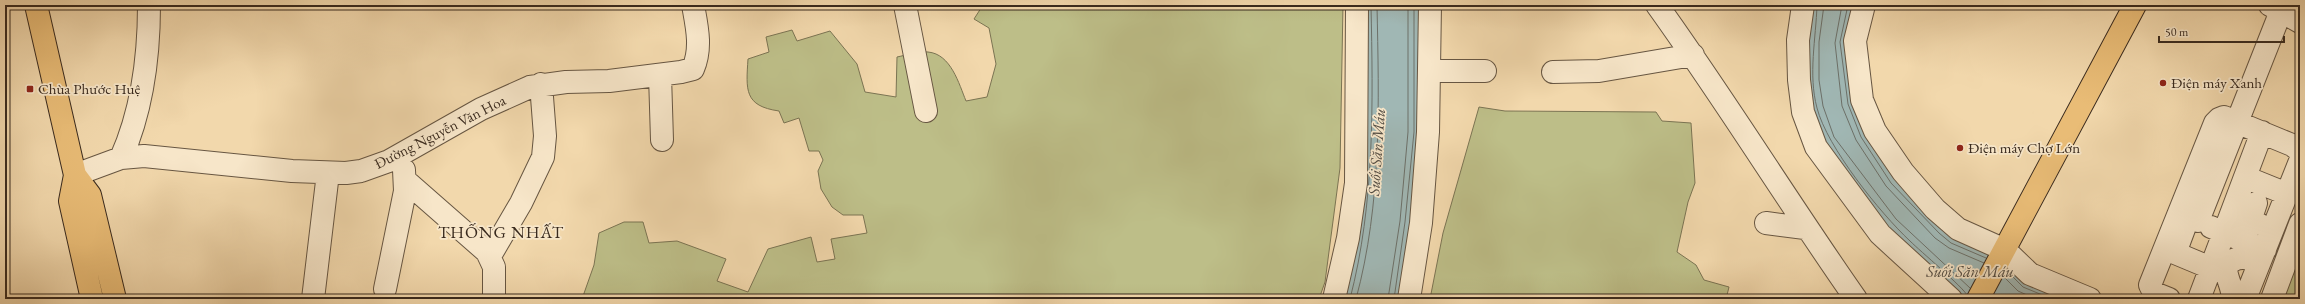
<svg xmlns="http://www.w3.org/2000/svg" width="2305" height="304" font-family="'EB Garamond',serif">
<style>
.green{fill:#bdbe88;stroke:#7b7453}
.water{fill:#a0b7b4;stroke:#777f78}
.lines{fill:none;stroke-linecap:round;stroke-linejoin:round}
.shore{stroke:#6c7069;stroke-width:1}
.minor-casing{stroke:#675642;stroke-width:24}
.major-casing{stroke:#392a1e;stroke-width:24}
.minor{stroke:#f7e6c9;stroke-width:22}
.major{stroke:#e9bc76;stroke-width:22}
.poi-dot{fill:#8f2418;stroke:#f7e6c9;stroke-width:1.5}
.labels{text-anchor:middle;stroke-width:3.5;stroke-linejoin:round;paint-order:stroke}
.poi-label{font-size:15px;fill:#392a1e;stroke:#f7e6c9;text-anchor:start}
.street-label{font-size:15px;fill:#392a1e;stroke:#f7e6c9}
.water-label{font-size:16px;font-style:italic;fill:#534d44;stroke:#f7e6c9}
.quarter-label{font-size:17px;letter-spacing:1px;fill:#392a1e;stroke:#f7e6c9}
</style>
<rect width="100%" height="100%" fill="#f2d8ac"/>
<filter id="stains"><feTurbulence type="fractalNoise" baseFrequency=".005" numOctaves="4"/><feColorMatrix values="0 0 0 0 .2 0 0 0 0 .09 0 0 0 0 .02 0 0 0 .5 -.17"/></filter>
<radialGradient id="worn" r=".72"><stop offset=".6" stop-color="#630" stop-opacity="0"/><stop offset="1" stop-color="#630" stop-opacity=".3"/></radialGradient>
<path class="green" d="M983,5H1343L1340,168L1325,282L1319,299H582L594,265L599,233L624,222H643L649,243L677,241L726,259L717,281L748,292L768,249L811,237L817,262L835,259L831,239L867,233L863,215H843L832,207L821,189L818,171L823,160L819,151H809L799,118L784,123L779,111C744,106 746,90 748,59L769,52L766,37L792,30L797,41L830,31L857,64L865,92L896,97L897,57C907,55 919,51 928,52C951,54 959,84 966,101L987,97L996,64L989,28L974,19Z
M1479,107L1505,111L1656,112L1662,121L1691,123L1695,183L1688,202L1677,252L1696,265L1704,280L1729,287L1726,299H1430L1443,233Z
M2300,224V299H2272Z"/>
<path class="water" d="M1362,5H1423V133L1402,299H1340Z
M1809,5H1858L1849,41L1898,177L2076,299H1960L1884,229L1821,144L1808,110Z"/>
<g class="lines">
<path class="shore" d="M1817,5C1816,39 1808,74 1817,108C1827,147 1880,213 1910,241C1920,251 1963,287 1967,295
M1824,5L1819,42V80L1823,106L1834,137L1896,219L1970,288
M1842,5L1835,43L1842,106L1856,140L1886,186L1935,238L1949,248L1984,263
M1848,5L1840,42L1848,104L1861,137L1891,183L1939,233L1951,243L1986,258
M2007,271L2023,287L2052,299
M2004,277L2018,291L2036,299
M1350,299C1375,203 1373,103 1371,5
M1356,299C1382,203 1379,103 1377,5
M1388,299L1400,221L1408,132V5
M1394,299L1405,222L1414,132V5"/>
<g class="minor-casing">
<path id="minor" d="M905,5L926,111
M1657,5C1726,101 1788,202 1856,299
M1803,5L1798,40L1799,80L1803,112L1816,147L1880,234L1951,299
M1864,5L1855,41L1862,100L1875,131L1903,172L1935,209L1958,229L2005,250L2030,274L2090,299
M2270,5L2300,22
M1429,71H1485
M1553,72L1599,71L1693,55
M660,75L662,140
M121,158C142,111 149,56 149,5
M75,175L121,158L144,156L292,171L346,173L361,171L389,161L481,109L530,87L566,82L609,81L681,72L693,69C702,48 697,27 693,5
M2245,177L2287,194
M406,181L487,252L494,267V299
M2231,214L2259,224
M2198,221L2281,11
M2250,221L2256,203
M1766,223L1805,228
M2211,227L2265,250
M2184,229L2175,253L2211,268
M490,256L521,203L543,157L545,136L541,84
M385,289L405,191L404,170
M313,299L328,173
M1334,299L1348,238L1356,183L1357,5
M1409,299L1421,223L1428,132L1430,5
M2169,299L2154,293L2150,285L2215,123L2219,119L2224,117L2292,145L2300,151
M2199,299L2262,132
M2232,299C2235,286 2218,269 2232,261C2241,255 2251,259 2260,261
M2245,299L2300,161
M2272,299L2300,224"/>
</g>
<g class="major-casing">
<path id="major" d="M36,5L75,175L70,201L92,299
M75,175L90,195L115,299
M1978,299L2135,5"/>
</g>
<use href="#minor" class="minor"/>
<use href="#major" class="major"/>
</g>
<g class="poi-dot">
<circle cx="2163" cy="83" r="4"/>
<rect x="26" y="85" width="8" height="8" rx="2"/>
<circle cx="1960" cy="148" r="4"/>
</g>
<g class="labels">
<g class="poi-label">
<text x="2171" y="88">Điện máy Xanh</text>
<text x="38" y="94">Chùa Phước Huệ</text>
<text x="1968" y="153">Điện máy Chợ Lớn</text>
</g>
<g class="street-label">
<text transform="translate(440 132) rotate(-27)" y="5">Đường Nguyễn Văn Hoa</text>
</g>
<g class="water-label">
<text transform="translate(1376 152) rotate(-86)" y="6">Suối Săn Máu</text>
<text x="1970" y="277">Suối Săn Máu</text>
</g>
<g class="quarter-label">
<text x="501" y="238">THỐNG NHẤT</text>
</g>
</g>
<rect width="2305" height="304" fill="none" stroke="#f2d8ac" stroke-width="20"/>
<rect x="6" y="6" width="2293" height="292" fill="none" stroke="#392a1e" stroke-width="2"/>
<rect x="10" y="10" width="2285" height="284" fill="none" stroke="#392a1e"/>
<path d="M2159 36v6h125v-6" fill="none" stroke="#392a1e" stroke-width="2"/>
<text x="2165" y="36" font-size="12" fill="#392a1e" stroke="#f7e6c9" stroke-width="3" paint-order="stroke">50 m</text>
<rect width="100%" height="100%" filter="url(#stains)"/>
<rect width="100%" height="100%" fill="url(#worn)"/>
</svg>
